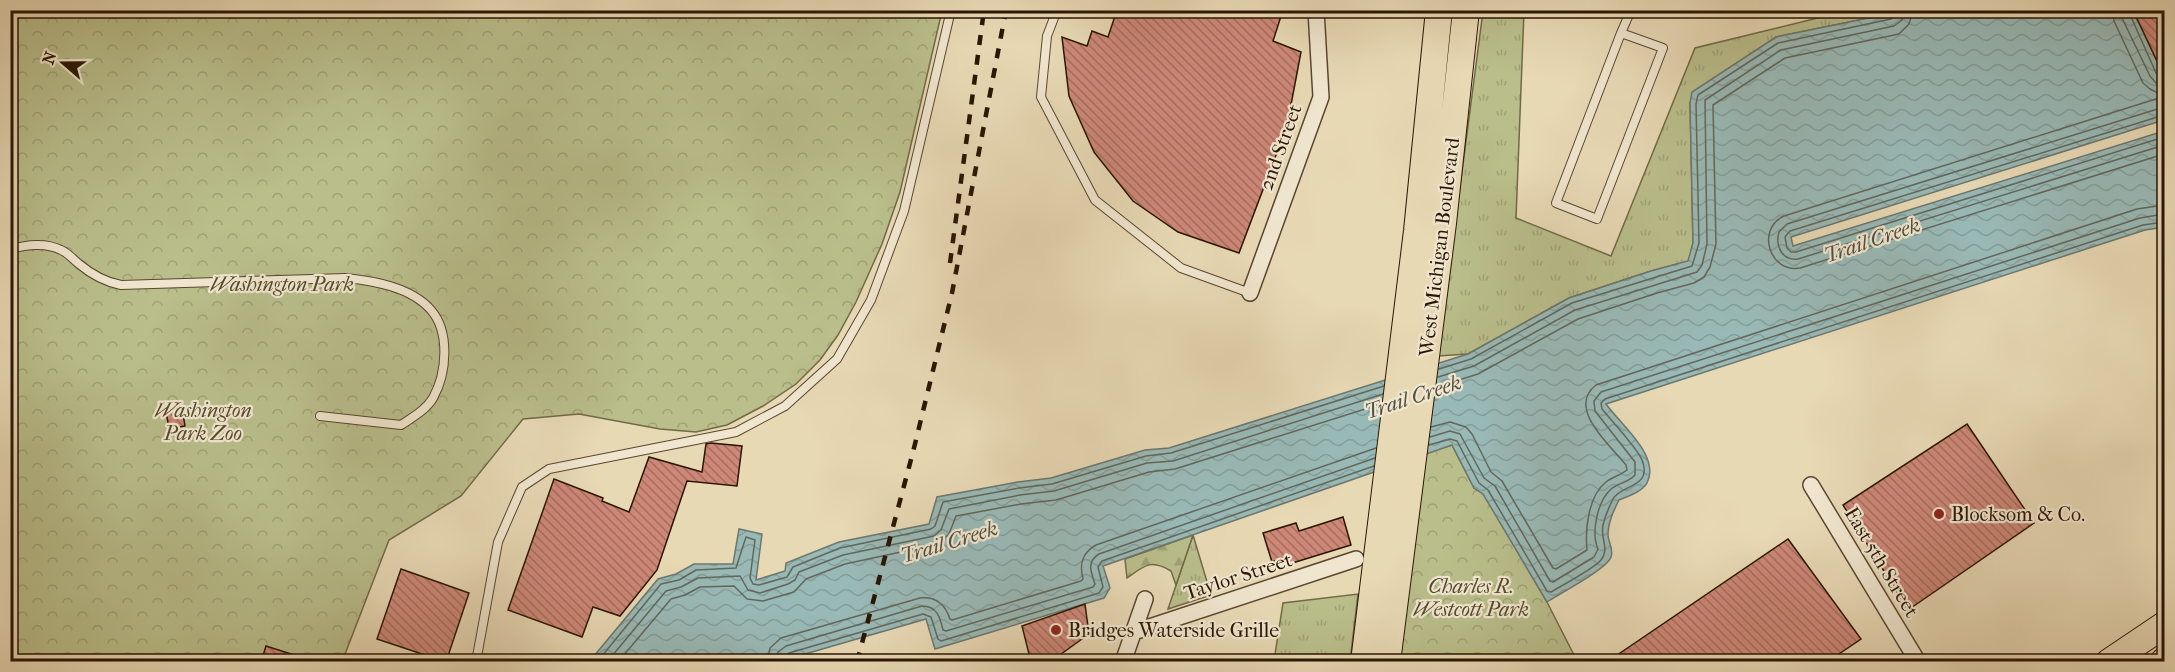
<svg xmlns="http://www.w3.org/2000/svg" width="2175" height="672" font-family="'IM FELL French Canon',serif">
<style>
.grass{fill:url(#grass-tufts);stroke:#716a46;stroke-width:1.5}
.forest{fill:url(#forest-firs);stroke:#716a46;stroke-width:1.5}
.park{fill:url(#park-crowns);stroke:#716a46;stroke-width:1.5}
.water{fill:url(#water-waves);stroke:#6c776e;stroke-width:1.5}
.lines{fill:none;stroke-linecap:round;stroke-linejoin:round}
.shore{stroke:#61675c;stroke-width:1.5}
.building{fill:url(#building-back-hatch);stroke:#291502;stroke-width:1.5}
.lane-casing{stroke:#59462f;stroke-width:10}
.street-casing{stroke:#59462f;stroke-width:18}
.primary-casing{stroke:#291502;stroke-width:28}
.lane{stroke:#f0e6cf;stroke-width:8}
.street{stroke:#f0e6cf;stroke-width:15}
.primary{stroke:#e8d9b5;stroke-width:26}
.rail{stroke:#291502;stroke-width:4.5;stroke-dasharray:10 10;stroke-linecap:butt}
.poi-dot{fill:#8f2418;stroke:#f0e6cf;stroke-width:2}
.labels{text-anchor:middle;stroke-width:4.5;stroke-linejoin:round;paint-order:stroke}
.street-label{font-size:20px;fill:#291502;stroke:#f0e6cf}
.park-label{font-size:20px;font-style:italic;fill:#54482b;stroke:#f0e6cf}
.poi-label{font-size:20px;fill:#291502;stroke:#f0e6cf;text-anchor:start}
.water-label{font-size:21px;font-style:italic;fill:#504e41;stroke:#f0e6cf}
</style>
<defs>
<pattern id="grass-tufts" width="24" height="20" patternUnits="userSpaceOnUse" patternTransform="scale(1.5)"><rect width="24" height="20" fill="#b9be8b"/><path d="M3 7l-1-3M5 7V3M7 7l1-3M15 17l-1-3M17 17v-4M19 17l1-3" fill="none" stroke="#9fa276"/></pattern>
<pattern id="forest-firs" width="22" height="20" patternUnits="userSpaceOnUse" patternTransform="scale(1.5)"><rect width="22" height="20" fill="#b9be8b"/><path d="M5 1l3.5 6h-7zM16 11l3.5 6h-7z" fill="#9fa276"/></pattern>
<pattern id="park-crowns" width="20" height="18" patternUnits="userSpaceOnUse" patternTransform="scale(1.5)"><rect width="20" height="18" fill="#b9be8b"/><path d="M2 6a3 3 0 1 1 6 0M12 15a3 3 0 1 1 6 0" fill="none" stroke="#9fa276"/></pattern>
<pattern id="water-waves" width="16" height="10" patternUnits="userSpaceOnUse" patternTransform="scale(1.5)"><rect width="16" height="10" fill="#99b9b6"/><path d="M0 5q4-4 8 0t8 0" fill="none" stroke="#849e9b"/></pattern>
<pattern id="building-back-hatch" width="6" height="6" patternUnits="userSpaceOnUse" patternTransform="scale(1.5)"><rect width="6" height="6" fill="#cd8777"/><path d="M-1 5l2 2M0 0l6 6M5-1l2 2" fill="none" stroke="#a66d5f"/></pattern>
</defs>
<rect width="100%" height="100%" fill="#e8d9b5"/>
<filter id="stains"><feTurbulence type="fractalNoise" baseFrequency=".00333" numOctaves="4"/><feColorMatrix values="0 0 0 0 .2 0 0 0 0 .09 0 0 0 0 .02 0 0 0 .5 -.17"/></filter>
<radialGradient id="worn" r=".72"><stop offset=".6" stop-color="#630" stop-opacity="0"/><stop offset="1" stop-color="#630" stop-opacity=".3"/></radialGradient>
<path class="grass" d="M1483,11H1524L1516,218L1611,256L1695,48L1846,11H1903L1776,37L1690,103L1693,243L1689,261L1651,271L1569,298L1468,354L1438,356Z
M1193,535L1211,595L1168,609Z
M1358,594L1350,661H1274L1283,603Z"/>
<path class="forest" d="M1193,535L1176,585L1171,571C1151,559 1145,565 1127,578L1125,559Z"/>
<path class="park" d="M10,11H942L900,192L882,244L856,302L838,335L820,360L796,384L763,406L727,425L696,432L660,429L579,414L523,419L461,496L389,540L342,662L11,661Z
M1452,445L1474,488L1483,493L1547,602L1577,661L1400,662L1425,453Z"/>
<path class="water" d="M1903,11H2133L2164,76V120L1791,237L1793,246L2164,131V227L2145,230L1606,404C1620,424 1661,456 1647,483C1642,492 1628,496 1619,500C1614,510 1608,522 1608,535C1608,542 1614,549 1611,557C1607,569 1559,594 1547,602L1483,494L1474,488L1452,445L1103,566L1110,588L1104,598L935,649L926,619L781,661L589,662L658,579L676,574L694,564H733L739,529L762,534L756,580L785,571L786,563L839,542L929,524L937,497L1018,482L1051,478L1145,450L1169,448L1468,354L1569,298L1651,271L1688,261L1693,243L1690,103L1692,92L1776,37Z"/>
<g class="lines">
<path class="shore" d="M2112,10L2114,21L2143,83L2150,89L2160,94L2159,98L1784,216C1756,229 1769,273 1800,268L2164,154
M2121,10L2122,18L2150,76L2156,83L2164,84
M2128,10L2156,73L2163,77
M2164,107L1787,224L1779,232C1775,246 1782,261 1798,259L2164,145
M2164,115L1790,231L1785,237L1787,248L1791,252H1796L2164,137
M1439,369L1471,359L1572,303L1692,266L1699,243L1696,104L1698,95L1778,43L1891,19L1895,16L1896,10
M1438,377L1474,366L1575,310L1697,272L1702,265L1707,244L1705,100L1781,50L1894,26L1902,20L1904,10
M1436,387L1478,374L1578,319L1657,293L1694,283L1704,277L1710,267L1716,244L1713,105L1785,58L1899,34L1909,24L1913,10
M1431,427L1450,422L1466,427L1472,434L1491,472L1502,481L1553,568L1556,569L1587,550C1585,530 1588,496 1606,482C1612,477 1621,475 1627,470L1626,465C1610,445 1566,408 1596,385L2137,209L2164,205
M1430,437L1450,431L1460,434L1484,478L1495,486L1550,581L1553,582L1594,557L1598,549C1591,533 1597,503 1610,490C1617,483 1628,483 1635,475V462L1595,411L1594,401L1601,392L2140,218L2164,214
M1429,445L1450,439L1457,441L1479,483L1488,490L1547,591L1551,592C1561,586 1595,568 1601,560C1610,549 1600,538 1603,525C1605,516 1609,507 1613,499C1621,484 1653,488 1642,460C1638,449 1611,420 1602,409L1601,403L1605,399L2143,225L2164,222
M597,662L661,584L679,580L696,570L736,568L746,537L755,540L750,578L753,584L759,585L787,577L793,567L840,548L931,529L935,526L943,502L1019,488L1052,484L1146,456L1171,453L1384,386
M607,662L666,591L681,587L698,578L740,576L748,590L760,593L788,584L795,580L799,572L843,555L934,536L941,530L949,509L1020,495L1054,491L1147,463L1173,461L1383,394
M618,662L671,599L685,595L700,587L734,586L747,599L763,601L794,592L806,579L845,564L938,544L949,534L956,516L1021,504L1056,500L1149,472L1175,469L1381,404
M767,662L770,648L781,638L920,598C936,596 945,604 950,619L952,620L1081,581L1083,579C1079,564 1082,553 1096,545L1376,448
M776,662L778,652L786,646L922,606C937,606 940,617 943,630L946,631L1093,587L1095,584C1091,572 1086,562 1099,554L1375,458
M784,662L785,656L789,653L923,614L931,617L938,639L941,641L1099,593L1103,587L1098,567L1102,561L1374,466"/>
</g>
<path class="building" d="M1117,10H1283L1273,41L1301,52L1287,126L1239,253L1178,232L1133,201L1094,152L1069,96L1062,37L1087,46L1092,31L1108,37Z
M2133,10H2164V76Z
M182,408L185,426L169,429L166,411Z
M1967,424L2034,523L1908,610L1843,505Z
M711,443L742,446L737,486L687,481L657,570L620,616L593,607L582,637L508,610L554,479L603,498L602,501L629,512L649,457L702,472L706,444Z
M1343,517L1351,545L1289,564L1286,557L1272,562L1263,533L1296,523L1299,531Z
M1788,539L1861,639L1827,662H1607Z
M401,569L469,593L446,662L377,639Z
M1085,604L1089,634L1054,659L1049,662H1031L1022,626Z
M266,646L307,659V662H261Z"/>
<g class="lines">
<g class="lane-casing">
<path id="lane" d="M1057,10L1047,36L1041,97L1095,200L1181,268L1250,293
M1716,10H1762
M1621,33L1663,48L1597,219L1556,203L1621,33L1631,10
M10,249C27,245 45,242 61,250C68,253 74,260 79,264C91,274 105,282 121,285L346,278C374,281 411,287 431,310C450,332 447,373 433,398C426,410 413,417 401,425L320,416
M476,662L498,542L522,487L549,469L736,432L785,406L837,359L871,300L904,211L951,10"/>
</g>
<g class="street-casing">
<path id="street" d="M1250,293L1321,97L1316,10
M1811,485L1918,662
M1134,632L1356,559
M1123,662L1145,599"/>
</g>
<g class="primary-casing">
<path id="primary" d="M1364,662L1417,231L1439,10
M1387,662L1443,223L1466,10
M2109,662L2164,625
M2164,662V661"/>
</g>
<use href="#lane" class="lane"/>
<use href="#street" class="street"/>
<use href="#primary" class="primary"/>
<path class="rail" d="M950,263L984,10
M857,662L913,452L952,293L1006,10"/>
</g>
<g class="poi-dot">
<circle cx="1939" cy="514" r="6"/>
<circle cx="1056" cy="630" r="6"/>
</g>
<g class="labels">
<g class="street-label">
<text transform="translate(1280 147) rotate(-70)" y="7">2nd Street</text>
<text transform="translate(1439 247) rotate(-83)" y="7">West Michigan Boulevard</text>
<text transform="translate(1882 562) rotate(59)" y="7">East 5th Street</text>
<text transform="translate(1238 576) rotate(-18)" y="7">Taylor Street</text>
</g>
<g class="park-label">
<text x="282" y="291">Washington Park</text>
<text x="203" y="417">Washington<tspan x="203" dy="23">Park Zoo</tspan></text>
<text x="1471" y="593">Charles R.<tspan x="1471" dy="23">Westcott Park</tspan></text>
</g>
<g class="poi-label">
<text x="1951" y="521">Blocksom &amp; Co.</text>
<text x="1068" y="637">Bridges Waterside Grille</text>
</g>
<g class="water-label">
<text transform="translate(1872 240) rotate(-19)" y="7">Trail Creek</text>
<text transform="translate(1413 397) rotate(-18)" y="7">Trail Creek</text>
<text transform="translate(949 542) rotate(-17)" y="7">Trail Creek</text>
</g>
</g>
<rect width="2175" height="672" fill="none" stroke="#e8d9b5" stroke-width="36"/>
<rect x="12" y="12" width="2151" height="648" fill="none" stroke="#291502" stroke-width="3"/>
<rect x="18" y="18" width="2139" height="636" fill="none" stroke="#291502" stroke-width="1.5"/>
<g transform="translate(63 63) rotate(290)" stroke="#f0e6cf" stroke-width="4.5" paint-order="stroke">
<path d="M0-4.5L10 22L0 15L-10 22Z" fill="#291502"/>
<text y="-9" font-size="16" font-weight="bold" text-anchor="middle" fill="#291502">N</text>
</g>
<rect width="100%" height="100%" filter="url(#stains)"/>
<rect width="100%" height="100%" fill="url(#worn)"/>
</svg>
